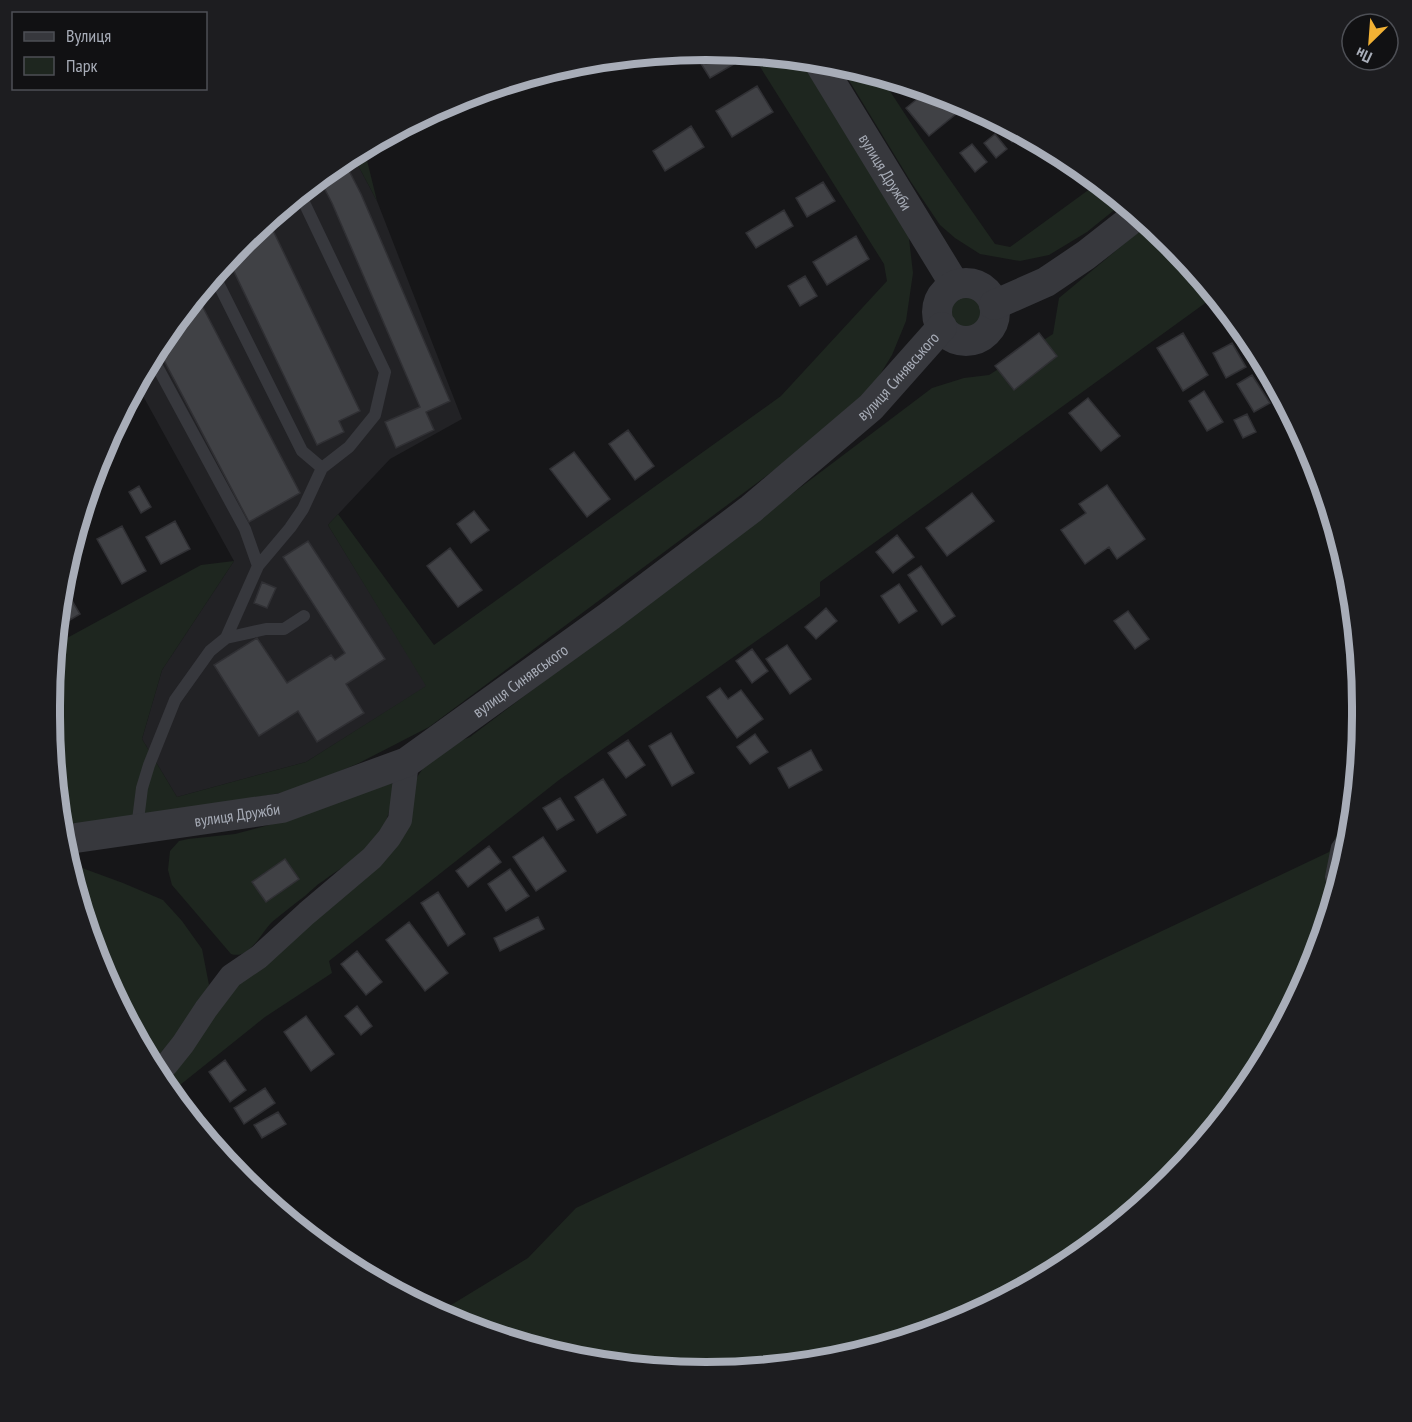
<svg xmlns="http://www.w3.org/2000/svg" width="1412" height="1422" font-family="'PT Sans Narrow',sans-serif">
<style>
.built{fill:#222225}
.green{fill:#1e261f}
.building{fill:#404145;stroke:#303034;stroke-width:1.5}
.lines{fill:none;stroke-linecap:round;stroke-linejoin:round}
.service{stroke:#37383d;stroke-width:12}
.minor{stroke:#37383d;stroke-width:24}
.tertiary{stroke:#37383d;stroke-width:30}
.labels{text-anchor:middle;stroke-width:6;stroke-linejoin:round;paint-order:stroke}
.street-label{font-size:16px;fill:#a8adb8;stroke:#111113}
.rim{fill:none;stroke:#a8adb8;stroke-width:8}
</style>
<rect width="100%" height="100%" fill="#161618"/>
<path class="built" d="M352,154L377,201L462,419L390,459L328,525L427,686L306,762L177,797L142,739L162,670L234,561L137,385L160,342L242,242L341,160Z"/>
<path class="green" d="M752,54L805,59L908,230L913,273L906,321L892,355L873,386L824,433L429,727L359,763L296,790L164,814L61,828L50,716L56,644L201,565L234,561L162,670L142,739L177,797L306,762L426,686L328,525L338,514L434,645L781,396L887,281L884,264Z
M839,64L880,76L920,137L995,244L1010,247L1098,183L1123,203L1087,232L1049,255L1020,261L980,254L955,238L940,225L911,182Z
M364,148L377,201L352,154Z
M1148,224L1170,242L1215,296L820,582V596L559,780L329,961L332,973L265,1017L170,1093L160,1081L232,990L398,845L414,782L425,765L443,748L470,737L932,388L964,378L989,375L1053,334L1059,298Z
M950 312a16 16 0 1 1 32 0a16 16 0 1 1-32 0Z
M391,782L393,785C391,808 388,826 371,844C357,859 339,869 323,881C316,885 311,891 305,896C294,904 283,913 272,922C261,933 249,960 231,954L172,885L168,870L170,851L179,841L188,839L235,834L269,825Z
M1353,805L1350,844L1313,967L1252,1080L1170,1180L1071,1262L958,1322L834,1360L706,1372L578,1360L455,1323L438,1313L528,1258L576,1208L1329,852L1348,809Z
M69,865H74L123,883L163,900L182,921L202,949L209,985L196,1011L151,1064L100,968Z"/>
<path class="building" d="M718,51L737,53L741,60L710,78L700,62Z
M757,86L773,112L732,137L716,111Z
M928,90L957,99L967,105L929,136L906,108Z
M1001,123L1022,134L1012,142L998,125Z
M691,126L704,147L665,171L653,151Z
M995,134L1007,149L996,158L984,143Z
M972,144L987,162L975,172L960,153Z
M343,159L361,194L450,401L426,412L434,430L396,448L385,422L420,407L332,203L319,178Z
M823,182L835,201L807,217L796,198Z
M784,210L793,226L756,248L746,233Z
M268,220L360,411L339,421L344,432L317,445L228,259L242,242Z
M856,236L869,259L827,285L813,262Z
M805,276L817,296L800,306L788,286Z
M197,296L300,493L249,522L157,347Z
M1222,305L1252,341L1255,348L1244,354L1219,308Z
M1039,333L1057,356L1014,390L995,366Z
M1183,333L1208,375L1183,391L1157,348Z
M1232,343L1246,367L1226,378L1213,353Z
M1252,375L1270,403L1254,412L1237,384Z
M1204,391L1223,422L1207,431L1189,401Z
M1280,393L1294,420L1285,424L1272,397Z
M1088,398L1120,436L1101,451L1069,413Z
M1247,414L1256,432L1243,438L1234,420Z
M628,430L654,466L635,480L609,444Z
M574,452L610,499L587,517L550,469Z
M1107,485L1145,539L1117,559L1109,547L1085,564L1061,530L1086,513L1079,504Z
M139,486L151,507L141,513L129,492Z
M972,493L994,521L947,556L926,528Z
M474,511L489,530L471,543L457,524Z
M175,521L190,549L161,564L146,537Z
M122,526L146,571L122,584L97,539Z
M897,535L914,557L893,573L876,552Z
M308,541L385,659L346,684L364,713L317,742L298,711L259,736L214,665L257,638L287,683L331,655L335,660L345,653L283,557Z
M450,548L482,590L458,607L427,566Z
M921,566L955,616L942,625L908,575Z
M262,582L276,588L267,608L254,603Z
M899,584L917,611L899,623L881,596Z
M65,589L80,614L58,627L61,591Z
M826,608L837,621L816,639L805,627Z
M1128,611L1149,639L1135,649L1114,621Z
M787,645L811,679L790,694L766,659Z
M752,649L768,671L752,683L736,661Z
M720,688L728,699L741,690L763,719L737,738L707,697Z
M671,733L694,773L672,786L649,746Z
M755,734L768,752L750,764L737,747Z
M628,740L645,765L626,778L608,753Z
M811,750L822,770L789,788L778,768Z
M603,779L626,815L597,833L575,797Z
M560,798L574,820L557,830L543,808Z
M543,837L566,871L536,891L513,857Z
M489,846L501,862L468,887L456,871Z
M285,859L299,879L266,902L252,882Z
M510,869L529,896L506,911L488,884Z
M438,892L465,934L448,946L421,903Z
M538,917L544,929L500,951L494,938Z
M409,922L448,973L425,991L386,940Z
M357,951L382,982L366,995L341,964Z
M357,1006L372,1026L361,1035L345,1016Z
M306,1016L334,1054L311,1071L284,1032Z
M225,1060L246,1090L230,1102L209,1072Z
M265,1088L275,1103L244,1124L234,1108Z
M278,1112L286,1124L262,1138L254,1125Z"/>
<g class="lines">
<path class="service" d="M214,275L302,451L322,468
M152,357L245,529L258,566
M226,638L266,629H284L304,616
M137,828L142,788L149,765L175,700L210,651L226,638L258,566L290,528L303,509L322,468L349,447L375,415L385,372L300,194
M1335,892L1331,877L1337,847L1351,827"/>
<path class="minor" d="M156,1074L167,1064L183,1044L206,1009L231,976L259,957L307,913L372,858L389,838L400,820L407,762"/>
<g class="tertiary">
<path id="s1" d="M818,61L955,285"/>
<circle cx="966" cy="312" r="29"/>
<path d="M994,305L1046,282L1086,255L1137,215"/>
<path id="s2" d="M62,840L282,808L407,762L611,615L751,509L871,407L942,327"/>
</g>
</g>
<g class="labels">
<g class="street-label">
<text dy="6" stroke="none"><textPath href="#s1" startOffset="130">вулиця Дружби</textPath></text>
<text dy="6" stroke="none"><textPath href="#s2" startOffset="981">вулиця Синявського</textPath></text>
<text dy="6" stroke="none"><textPath href="#s2" startOffset="495">вулиця Синявського</textPath></text>
<text dy="6" stroke="none"><textPath href="#s2" startOffset="177">вулиця Дружби</textPath></text>
</g>
</g>
<path d="M0 0H1412V1422H0ZM706 60H706A646 646 0 0 1 1352 706V716A646 646 0 0 1 706 1362H706A646 646 0 0 1 60 716V706A646 646 0 0 1 706 60Z" fill="#1d1d20" fill-rule="evenodd"/>
<path class="rim" d="M706 60H706A646 646 0 0 1 1352 706V716A646 646 0 0 1 706 1362H706A646 646 0 0 1 60 716V706A646 646 0 0 1 706 60Z"/>
<rect x="12" y="12" width="195" height="78" fill="#111113" stroke="#4d4f55" stroke-width="1.5"/>
<rect x="24" y="32" width="30" height="9" fill="#37383d" stroke="#4d4f55" stroke-width="1.5"/>
<text x="66" y="42" font-size="18" fill="#a8adb8">Вулиця</text>
<rect x="24" y="57" width="30" height="18" fill="#1e261f" stroke="#4d4f55" stroke-width="1.5"/>
<text x="66" y="72" font-size="18" fill="#a8adb8">Парк</text>
<g transform="translate(1370 42) rotate(205)"><circle r="28" fill="#111113" stroke="#4d4f55" stroke-width="1.5"/>
<path d="M0-4.5L10 22L0 15L-10 22Z" fill="#f2b134"/>
<text y="-9" font-size="16" font-weight="bold" text-anchor="middle" fill="#a8adb8">Пн</text>
</g>
</svg>
